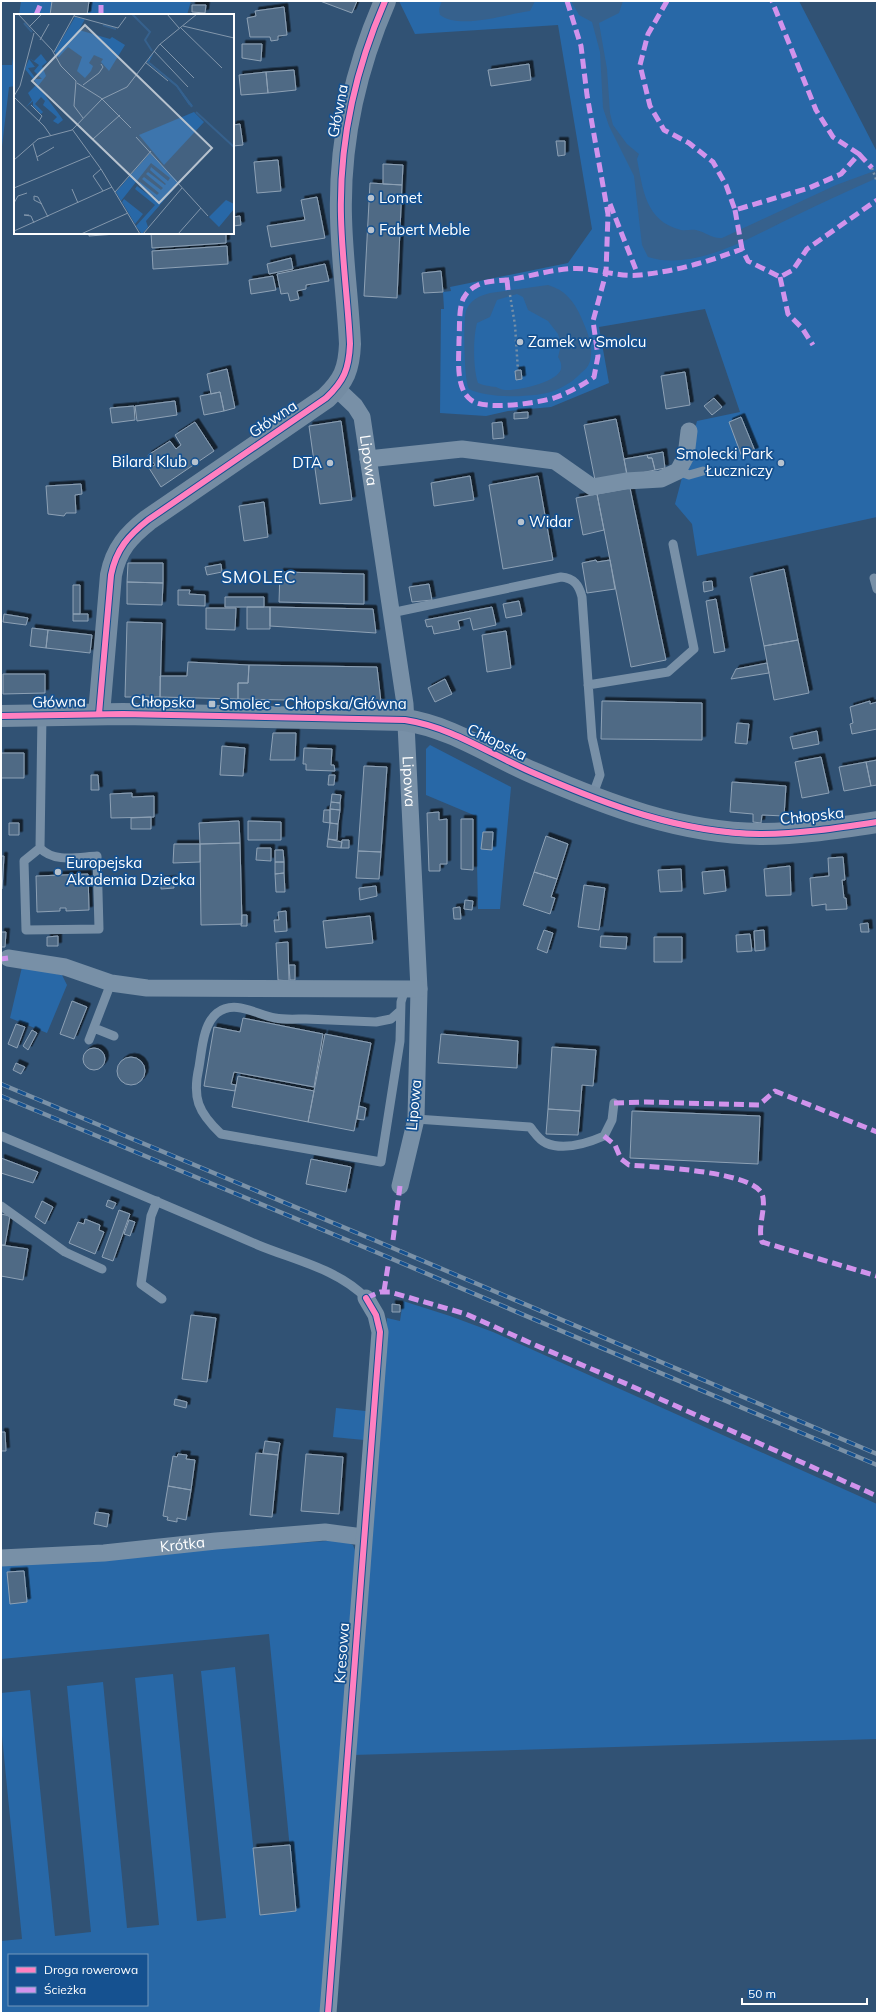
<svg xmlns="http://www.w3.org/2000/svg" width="878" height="2014" font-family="Mulish,sans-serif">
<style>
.green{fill:#2868a7;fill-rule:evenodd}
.water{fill:#36618d;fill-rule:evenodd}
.building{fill:#506a85;stroke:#8da1b5;filter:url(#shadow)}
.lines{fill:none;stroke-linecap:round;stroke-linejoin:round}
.path{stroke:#7890a7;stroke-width:2.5;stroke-dasharray:2 3;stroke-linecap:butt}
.lane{stroke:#7890a7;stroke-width:9}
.street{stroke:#7890a7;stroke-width:17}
.secondary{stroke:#748ca3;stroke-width:22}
.rail-casing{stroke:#7a91a7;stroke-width:4.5}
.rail{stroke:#155190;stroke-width:3;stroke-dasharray:9;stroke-linecap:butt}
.quiet{stroke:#d193ec;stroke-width:5;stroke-dasharray:10 5;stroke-linecap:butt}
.cycleway-casing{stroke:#155190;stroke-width:8}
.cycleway{stroke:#ff80c0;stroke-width:6}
.poi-dot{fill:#b7c2ce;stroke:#155190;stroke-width:1.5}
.labels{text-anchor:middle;stroke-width:3.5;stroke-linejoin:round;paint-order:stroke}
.street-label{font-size:15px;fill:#fff;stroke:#155190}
.poi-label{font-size:15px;fill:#fff;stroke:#155190;text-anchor:start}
.quarter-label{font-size:17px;letter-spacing:1px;fill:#fff;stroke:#155190}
.inset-river{fill:none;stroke:#36618d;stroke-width:2}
.inset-road{fill:none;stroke:#8397ac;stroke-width:1}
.view{fill:#b7c2ce;fill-opacity:0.15;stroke:#b7c2ce;stroke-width:2}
.inset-edge{fill:none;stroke:#fff;stroke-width:2}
</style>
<defs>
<filter id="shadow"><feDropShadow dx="3.5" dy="-3.5" stdDeviation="0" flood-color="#0009"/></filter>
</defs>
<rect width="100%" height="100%" fill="#315274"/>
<path class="green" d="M21,1H52L50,15H19Z
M89,1H191L187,15H87Z
M399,1H799L877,152V517L697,556L692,524L675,504L697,421L740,412L705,309L599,327L609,383L551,407L508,411L486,416L440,413L441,309H444L443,292L451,291L450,287L568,263L592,229L558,25L415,34Z
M15,42V86L9,87L1,155V65H12Z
M430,745L511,787L500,909H478L476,816L426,795V749Z
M22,967L62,975L67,985L47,1033L10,1018Z
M403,1301L450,1316L493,1332L877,1504V1739L353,1755L376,1476L387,1318L400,1321Z
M336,1408L366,1411L364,1440L333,1437Z
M342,1540L353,1545L356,1553L321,2013H1V1941L22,1939L1,1726V1693L30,1690L55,1936L91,1932L67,1686L103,1682L127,1928L159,1925L135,1678L173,1674L197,1921L226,1918L201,1671L235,1667L260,1914L296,1911L269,1634L1,1659V1562ZM9,1955H147V2005H9Z"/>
<path class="water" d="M442,1H535L530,11C506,14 460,30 440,15L439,9Z
M571,1H623L619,13L599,23L607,69L610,113L613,125L627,144L639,154L637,159C643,189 645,221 681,230C686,231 691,229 696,230C706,232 712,239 722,238L836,185L877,170V178C850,190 823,202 797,215C754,235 696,272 648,257L642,245L634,176L609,126L603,108L600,52L592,22L579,15Z
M548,285C565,290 574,301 581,317C587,331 594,346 590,361C589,366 585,370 581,373C575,380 565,386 556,390C538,398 487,399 469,389C464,381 463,321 466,311C470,300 479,296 490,293ZM517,294L523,297L528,310L548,321L558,334L561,345L558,357C560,360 562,364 561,369C558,382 518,391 505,390C502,390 499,388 496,387C489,386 485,386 478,383C473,368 473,338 477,323L490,317L497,300Z"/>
<path class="building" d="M52,1H89L87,15H50Z
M320,1H357L352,13Z
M192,5H206L205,13L192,12Z
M284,7L287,35L278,36V40L271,41L270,37H250L247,18L256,16L255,11Z
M242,44H262L261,61L242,58Z
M529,64L531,80L491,86L488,70Z
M294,70L296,90L268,93L266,72Z
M266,72L268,93L241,95L239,75Z
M240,124L243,145L233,146V125Z
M556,141H565V155L558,156Z
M278,160L281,191L257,193L254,162Z
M383,164L403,165L402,185L383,184Z
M370,183L402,185L397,298L364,296Z
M317,197L325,238L271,247L267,226L305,220L301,200Z
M240,216L241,225L233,226V217Z
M89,233H116V234L89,236Z
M151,233H226V243L152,248Z
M227,246L228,264L153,269L152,251Z
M291,258L293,269L269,274L267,264Z
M325,264L329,281L306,285V289L297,291L299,299L290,301L288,293L281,294L277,274Z
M441,271L443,292L424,293L422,273Z
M273,276L276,290L251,294L249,280Z
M227,369L235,408L224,411L220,392L211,394L207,374Z
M521,370L522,379L516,380L515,371Z
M685,372L690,405L666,409L661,376Z
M220,392L224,411L204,415L200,396Z
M714,398L722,407L712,415L704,406Z
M175,401L177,415L137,421L135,406Z
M134,406L135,420L112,423L110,408Z
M528,412V418L514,419V413Z
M741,417L755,451L742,457L729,422Z
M616,419L627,474L595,480L584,425Z
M341,421L352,500L320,504L309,426Z
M195,422L214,451L161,487L149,468L155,465L148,455L170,441L176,449L181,445L175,435Z
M502,422L504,438L493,439L492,423Z
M663,452L665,468L655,470L652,458H648L647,455Z
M647,455L648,458H652L655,470L627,476L624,459Z
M470,476L474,500L434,506L431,483Z
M538,476L553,560L503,569L489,485Z
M81,484L82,494L75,495L76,513H66L64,516L48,514L46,486Z
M630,488L666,660L631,667L597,494Z
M597,494L604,530L583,535L576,498Z
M264,502L268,537L244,541L239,506Z
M596,560L597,562L610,560L615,589L587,593L582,563Z
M128,563H163V583L127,582Z
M221,564L222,572L207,575L205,567Z
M784,569L798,640L764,646L750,577Z
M280,572L364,574V604L279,602Z
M712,581L713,590L704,592L703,582Z
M127,582L163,583L162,605L127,604Z
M429,584L432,600L412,602L409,587Z
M73,585H80V614H73Z
M178,590H190L189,594L205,595V606L178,605Z
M225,597H264V607H225Z
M716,599L725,651L714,653L706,601Z
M519,601L522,615L506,618L503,604Z
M247,607H270V629H247Z
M270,607L373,609L376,633L270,626Z
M492,607L496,625L473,630L470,618L458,621L460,629L434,634L432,626L427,627L425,620Z
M206,608H236L235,630L206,629Z
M4,614L28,618L26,625L3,622Z
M73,614H88V621H73Z
M127,622L162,623L160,697H125Z
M32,628L48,630L46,648L30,646Z
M48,630L92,635L90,653L46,648Z
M506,631L511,668L487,672L482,635Z
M798,640L809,693L774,700L764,646Z
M188,662L249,665L248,683H238V699L160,697V676H187Z
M767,663L769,673L731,679L736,669Z
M249,665L377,667L381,702L238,699V683H248Z
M3,674H45V693L3,694Z
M445,679L452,694L435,702L428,688Z
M602,701L702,703V740L601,739Z
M870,701V704L877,702V729L852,734L850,724L853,723L850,707Z
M737,723L749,724L747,744L735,743Z
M817,731L819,744L793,749L790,737Z
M273,733H296L295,760H270Z
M222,746L245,748L243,776L220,775Z
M304,748L332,749L331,765H334L335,771L306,770V764H303Z
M1,753H24V778H1Z
M821,757L829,793L802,798L795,762Z
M877,760V785L871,786L866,762Z
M866,762L871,786L844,791L839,767Z
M364,766L387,767L381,852L358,851Z
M91,775H98L99,790H91Z
M329,775H335L334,785H328Z
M732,782L786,786L784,816L762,815L761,823L753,822V814L730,812Z
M132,793V797L154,796V817L111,818L110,794Z
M332,794L341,795L340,803L331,802Z
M331,802L340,803V810L330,809Z
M330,809L340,810L338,824L330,823Z
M324,810H330V823L323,822Z
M439,812V820L447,819V864H440V871H429L427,813Z
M151,817V829H131V818Z
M461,819H473V870L461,869Z
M239,821L240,843L200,844L199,823Z
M248,821L281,822V840H248Z
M9,823H19V835H9Z
M330,823L338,824L337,840L328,839Z
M483,832H493L492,850L481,849Z
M546,836L568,844L557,879L534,872Z
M328,839L342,842L341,848L327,847Z
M342,840H349V848H341Z
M240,843L242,924L201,925L200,844Z
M174,844H200V862L173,863Z
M257,848H271V861L256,860Z
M275,850H283L284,862H275Z
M358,851L381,852L379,879L356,878Z
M1,856H4L2,889H1Z
M843,857L845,880H842L844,898H846L847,909L826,910V904L812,906L810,878L829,876L828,858Z
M275,862H284V873L275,874Z
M790,866L791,895L766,896L764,869Z
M681,869L682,891L660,892L658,870Z
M724,870L726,891L704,894L702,872Z
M534,872L557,879L551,897L555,898L550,914L523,905Z
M284,873L285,892H276L275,874Z
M88,874L89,910L66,911V908H60V911L37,912L36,876Z
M173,879L174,888L161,889V880Z
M584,885L605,888L599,930L578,927Z
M376,886L377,896L360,900L359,888Z
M465,900L473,901L472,910L464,909Z
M460,907L461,919H454L453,908Z
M286,911L287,931L275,932L274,920H279L278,912Z
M242,915H247V926H241Z
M370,916L373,943L326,948L323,921Z
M868,923L869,932H861L860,924Z
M544,930L553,933L547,953L537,949Z
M764,930L765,950L755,951L754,931Z
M1,932H6L5,947H1Z
M750,934L752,951L737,952L736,935Z
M58,936V946H47V937Z
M601,936L627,937L626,949L600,947Z
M654,937H682V962H654Z
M288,942L289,981L278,980L276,943Z
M289,965H295V980H290Z
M72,1001L87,1007L74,1039L60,1034Z
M243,1018L323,1034L314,1087L234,1072L231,1084L236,1085L235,1091L204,1086L214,1027L240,1032Z
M16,1024L25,1027L17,1048L8,1044Z
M32,1030L37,1033L28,1050L23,1046Z
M325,1034L371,1043L354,1131L308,1122Z
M441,1034L518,1041L517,1068L438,1063Z
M552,1047L596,1050L593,1086L582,1085L580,1111L548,1109Z
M83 1059a11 11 0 1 1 22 0a11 11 0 1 1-22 0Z
M117 1071a14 14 0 1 1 28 0a14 14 0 1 1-28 0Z
M16,1063L25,1067L21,1074L13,1070Z
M238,1076L314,1091L308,1122L232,1107Z
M359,1106L366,1108L364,1120L357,1119Z
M548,1109L580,1111L578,1135L546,1134Z
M632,1111L760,1116L758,1164L630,1158Z
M1,1158L38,1172L33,1183L1,1173Z
M311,1159L351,1167L346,1192L306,1184Z
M108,1200L116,1203L113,1209L106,1206Z
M42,1201L53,1207L45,1224L35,1217Z
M119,1210L130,1214L113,1261L102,1257Z
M1,1214L10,1216L5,1245H1Z
M85,1219L100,1225L99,1230L104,1232L95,1254L69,1243L78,1222L84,1224Z
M129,1220L135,1222L130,1236L124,1234Z
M1,1245L28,1249L23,1280L1,1276Z
M392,1304L400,1305V1312H392Z
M191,1315L216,1318L207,1382L182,1379Z
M175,1399L187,1402L186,1408L174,1405Z
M1,1432H5L6,1451H1Z
M265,1441L280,1443L278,1455L263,1453Z
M256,1453L278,1455L272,1517L250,1515Z
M178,1454L187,1455L186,1459L195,1460L191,1490L168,1486L173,1456L177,1457Z
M306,1454L343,1457L339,1514L301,1511Z
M168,1486L191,1490L186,1520L177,1518V1522L167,1520L168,1517L163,1516Z
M96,1512L109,1514L107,1527L94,1524Z
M24,1571L27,1602L10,1604L7,1572Z
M290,1845L296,1911L260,1915L253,1848Z"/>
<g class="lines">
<path class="path" d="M872,168L877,182
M510,295L515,325L518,371"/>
<path class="lane" d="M678,471L689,475L703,471
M874,578L877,589
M391,613L561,577C574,578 579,585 582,597L592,738L600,775L592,797
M588,685L668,672L694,649L673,544
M40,848L24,861L26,930L99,929L97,856C78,857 54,863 40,848L42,715
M400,1011L391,1019L376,1022C353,1021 329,1020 306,1019C296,1019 285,1020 275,1018C257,1015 235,999 217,1013C203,1024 202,1050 199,1067C192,1098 198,1112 221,1134L381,1162L400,1041L401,1002L405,988
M94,1028L114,1036
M89,1040L111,983
M416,1119L530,1127C535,1133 539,1140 546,1143C564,1151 588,1143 604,1136L612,1120L614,1103
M1,1136C87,1172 173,1208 258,1245C294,1260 338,1269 366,1298
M157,1201L151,1216L141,1284L162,1299
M1,1206L65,1252L102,1269"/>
<g class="street">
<path id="s1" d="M336,388L355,406L362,417L405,704L419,989L416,1119L400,1186"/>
<path d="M368,459L462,449L555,461L592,487L626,481L661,479L678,471L686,456L689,431"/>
<path d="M8,958L65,967L111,983L147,988L419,989"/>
<path id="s2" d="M1,1558L104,1553L216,1541L325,1532L363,1537"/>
<path d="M328,2013L380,1332L376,1315L366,1298"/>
</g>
<path class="secondary" d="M99,714L111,575C116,549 129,535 148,520L326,398C344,381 349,369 350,344C348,302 342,259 341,217C339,141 355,70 385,1
M1,716L123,714L405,720C452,727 493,756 536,774C607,805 681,833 760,834C799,834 838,828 877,822"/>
<g class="rail-casing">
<path id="rail" d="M1,1084L374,1240L877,1454
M1,1096L371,1250L877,1465"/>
</g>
<use href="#rail" class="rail"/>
<path class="quiet" d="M567,1L581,46L587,95L608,214L606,273L593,321L598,356L594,377C581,386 568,393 554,398C537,403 485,411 471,400C455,388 459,358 459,340C460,329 458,304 465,296C467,292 472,288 476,286C484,281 497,281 506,280C532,277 559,266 586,269C604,271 622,277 640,275C677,271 707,262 742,249L748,261L780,277L793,270L807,249L877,200
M667,1L648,34L640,65L650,106L664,130L689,143L713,162L726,185L735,210L809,188L841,174L859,154L833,137L816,110L772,1
M36,15L42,1
M101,15V1
M859,154L872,168
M610,204L638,275
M735,210L742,249
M780,277L788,314L802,328L813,345
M507,280L508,290
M1,959L8,958
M614,1103L646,1102L759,1105L775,1091L877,1132
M604,1136L615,1145L621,1159L629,1165C654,1167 752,1171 762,1194C767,1206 757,1227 762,1242L877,1276
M393,1240L400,1186
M384,1291L388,1266
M366,1298L380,1292H390L466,1314L535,1345L629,1385L877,1496"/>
<g class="cycleway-casing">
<path id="cycleway" d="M99,714L111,575C116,549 129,535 148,520L326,398C344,381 349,369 350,344C348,302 342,259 341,217C339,141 355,70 385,1
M1,716L123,714L405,720C452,727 493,756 536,774C607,805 681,833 760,834C799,834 838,828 877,822
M328,2013L380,1332L376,1315L366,1298"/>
</g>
<use href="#cycleway" class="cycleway"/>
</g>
<g class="poi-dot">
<circle cx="371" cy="198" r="4"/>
<circle cx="371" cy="230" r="4"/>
<circle cx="520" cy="342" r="4"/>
<circle cx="195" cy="462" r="4"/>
<circle cx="330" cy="463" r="4"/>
<circle cx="781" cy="463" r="4"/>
<circle cx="521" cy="522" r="4"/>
<rect x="208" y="700" width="8" height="8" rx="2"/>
<circle cx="58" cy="872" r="4"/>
</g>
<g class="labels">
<g class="street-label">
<text transform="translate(338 111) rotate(-79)" y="5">Główna</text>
<text transform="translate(273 419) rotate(-34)" y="5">Główna</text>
<text dy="5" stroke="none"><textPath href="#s1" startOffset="83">Lipowa</textPath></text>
<text transform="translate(59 702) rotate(-1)" y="5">Główna</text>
<text transform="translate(163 702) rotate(1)" y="5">Chłopska</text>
<text transform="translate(497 742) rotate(26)" y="5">Chłopska</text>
<text dy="5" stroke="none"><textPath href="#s1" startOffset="407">Lipowa</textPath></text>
<text transform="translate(812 816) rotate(-6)" y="5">Chłopska</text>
<text transform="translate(414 1105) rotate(-85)" y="5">Lipowa</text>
<text dy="5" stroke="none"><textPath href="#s2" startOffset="182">Krótka</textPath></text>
<text transform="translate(342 1653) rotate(-86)" y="5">Kresowa</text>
</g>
<g class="poi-label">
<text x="379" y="203">Lomet</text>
<text x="379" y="235">Fabert Meble</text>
<text x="528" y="347">Zamek w Smolcu</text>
<text x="773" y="459" text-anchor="end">Smolecki Park<tspan x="773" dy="17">Łuczniczy</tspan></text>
<text x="187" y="467" text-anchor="end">Bilard Klub</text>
<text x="322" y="468" text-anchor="end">DTA</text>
<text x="529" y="527">Widar</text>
<text x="220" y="709">Smolec - Chłopska/Główna</text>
<text x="66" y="868">Europejska<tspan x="66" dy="17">Akademia Dziecka</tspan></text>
</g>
<g class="quarter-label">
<text x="259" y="583">SMOLEC</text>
</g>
</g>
<g transform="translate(14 14)">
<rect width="220" height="220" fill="#315274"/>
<path d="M61,3L71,5L65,16L96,25L98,23L111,31L95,57L87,48L89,45L80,41L75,49L79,52L77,57L71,64L63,57L68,43L54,33L45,43L42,42L41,37ZM140,38L135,48L163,71L179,92L175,91L162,72L133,48ZM27,40L33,48L28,52L32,62L24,72L47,103L49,106L44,110L39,107L43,103L29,91L31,87L27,83L21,90L29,98L27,100L19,92V87L12,93L18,86L14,79L23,70L11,55L15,45L21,53L14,54L22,65H28L20,57L25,51L15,44L20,47ZM180,98L190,108L150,151L125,121ZM136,139L165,169L132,207L134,213L128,220L122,212L141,191L121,175L123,172L140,185L141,183L125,170L126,168L143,181L145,179L128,165L130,163L147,176L149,174L132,160L134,158L151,171L152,170L136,156L137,153L154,167L156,164L137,149L107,187L102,178ZM110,185L129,200L121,210L108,188ZM212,186L220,190V195L205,213L195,203Z" fill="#2868a7"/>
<path class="inset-river" d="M118,0L136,18L131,26L138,37M10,9L18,18M89,11L102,15M134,48L163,72L178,93M182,98L220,133"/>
<path class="inset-road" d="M4,0L38,36L47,52L62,67L60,92L69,104M153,0L165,14M60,2L104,14L112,3M169,12L220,24M15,13L28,0M166,13L208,54M26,26L35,10M146,30L180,64M140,37L174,73M40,38L61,0M131,48L154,67M63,69L87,84L117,114M69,71L85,59L89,53L87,50M0,82L6,72L20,19M0,83L30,112L37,122M17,91L28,102L25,107M58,115L87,155L126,220M122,123L194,202M79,125L106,101M19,130L24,147M23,143L40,133M0,146L24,125L58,116L88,85L113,73L145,31L183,0M87,155L79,162L89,177M0,174L76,142M58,175L64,189M101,178L137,137M0,189L4,182L13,179M28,190L20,186V182L24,183L34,203M15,201H10L17,202L20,209M0,217L98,173M67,220L114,199M129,220L168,174M164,220L187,194"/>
<path class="view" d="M71,11L198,134L145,189L18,67Z"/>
<rect width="220" height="220" class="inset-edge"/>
</g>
<rect width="878" height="2014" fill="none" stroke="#ffffff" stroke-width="4"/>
<rect x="8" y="1954" width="140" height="52" fill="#155190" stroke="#7397bc"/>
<rect x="16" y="1967" width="20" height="6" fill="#ff80c0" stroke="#7397bc"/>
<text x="44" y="1974" font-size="12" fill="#ffffff">Droga rowerowa</text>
<rect x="16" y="1987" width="20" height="6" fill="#d193ec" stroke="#7397bc"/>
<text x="44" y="1994" font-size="12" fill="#ffffff">Ścieżka</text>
<path d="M742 1998v6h125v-6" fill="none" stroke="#ffffff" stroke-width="2"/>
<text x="748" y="1998" font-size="12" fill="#ffffff" stroke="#155190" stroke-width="3" paint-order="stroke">50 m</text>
</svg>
